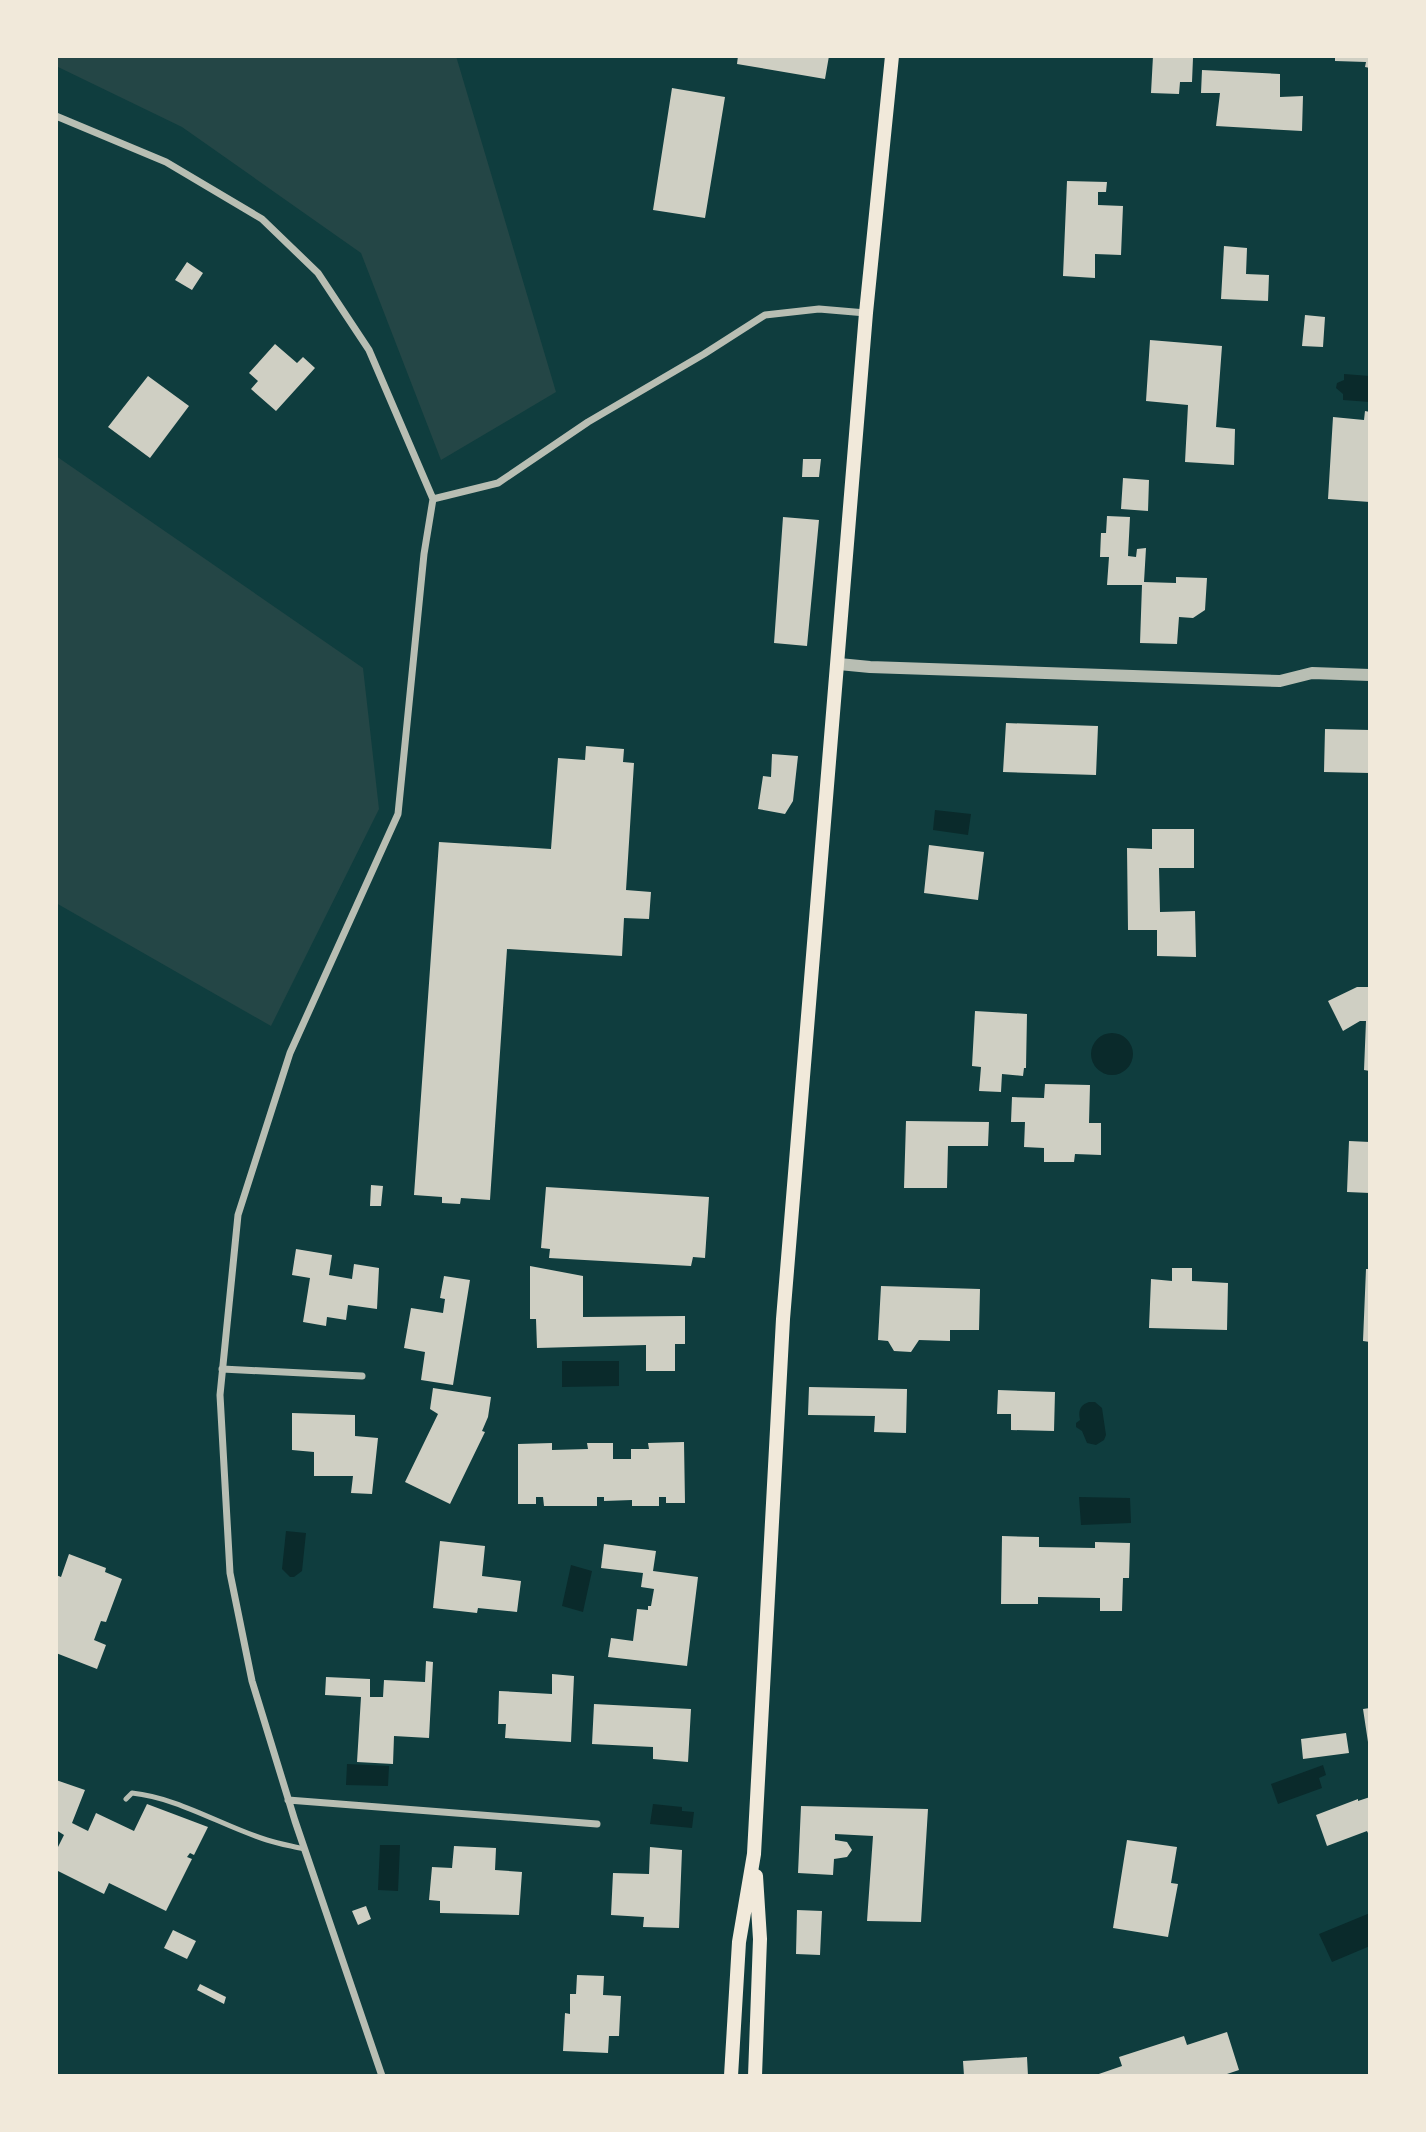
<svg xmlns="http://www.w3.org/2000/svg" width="1426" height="2132" font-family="Arial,sans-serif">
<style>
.green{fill:#244646}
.water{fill:#0a2a2b}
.building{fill:#cfcfc3}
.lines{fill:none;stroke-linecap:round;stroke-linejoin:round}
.service{stroke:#b8beb3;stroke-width:5}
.minor{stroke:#b8beb3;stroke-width:7}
.tertiary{stroke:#b8beb3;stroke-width:12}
.secondary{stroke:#f1e9da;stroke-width:14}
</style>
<rect width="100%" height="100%" fill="#0f3d3e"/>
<path class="green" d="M56,56H456L556,392L441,460L361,253L182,127L56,66Z
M56,456L363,668L379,809L271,1026L56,903Z"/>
<path class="water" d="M1344,374L1370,376V402L1343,400V394L1336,388L1337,383L1344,380Z
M935,810L971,814L968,835L933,830Z
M1091 1054a21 21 0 1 1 42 0a21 21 0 1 1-42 0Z
M562,1361H619V1386L562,1387Z
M1089,1402H1095L1102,1408L1106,1435L1104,1440L1096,1445L1087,1443L1082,1431L1076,1427V1423L1080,1420C1078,1411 1080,1405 1089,1402Z
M1079,1497L1130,1498L1131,1523L1081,1525Z
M286,1531L306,1533L302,1571L294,1577H290L282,1569Z
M571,1565L592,1571L583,1612L562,1606Z
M347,1764L389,1766L388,1786L346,1785Z
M1323,1765L1326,1775L1319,1778L1322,1788L1278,1804L1271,1784Z
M653,1804L682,1807V1811L694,1812L692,1828L650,1824Z
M380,1845H400L398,1891L378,1890Z
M1370,1913V1946L1332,1962L1319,1934Z"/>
<path class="building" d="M738,56H829L825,79L737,64Z
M1153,56L1193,58L1192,82H1180L1179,94L1151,93Z
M1335,56H1370V68L1365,67L1366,62L1335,61Z
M1202,70L1280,74V97L1303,96L1302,131L1216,126L1220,93H1201Z
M672,88L725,97L705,218L653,210Z
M1067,181L1107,182L1106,192H1098V205L1123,206L1121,255L1095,254V278L1063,276Z
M1224,246L1247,248L1246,274L1269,275L1268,301L1221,299Z
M187,262L203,273L192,290L175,280Z
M1305,315L1325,317L1323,347L1302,346Z
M1150,340L1222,346L1216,427L1235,429L1234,465L1185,462L1188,405L1146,401Z
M275,344L297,363L303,357L315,368L276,411L251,389L258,381L249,373Z
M148,376L189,406L150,458L108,427Z
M1365,411L1370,412V502L1328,499L1333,417L1364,420Z
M803,459H821L819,477H802Z
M1123,478L1149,480L1148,511L1121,509Z
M1107,516L1130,517L1128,556L1136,557L1137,549L1146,548L1144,582L1176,583V577L1207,578L1205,610L1193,618L1179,617L1177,644L1140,643L1142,585H1107L1109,557H1100L1101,533H1106Z
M783,517L819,520L807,646L774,643Z
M1006,723L1098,726L1096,775L1003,772Z
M1325,729L1370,730V773L1324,772Z
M586,746L624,749L623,762L634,763L626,890L651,892L649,919L624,918L622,956L507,949L490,1200L461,1198L460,1204L442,1203V1197L414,1195L439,842L551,849L558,758L585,760Z
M772,754L798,756L793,801L785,814L758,809L763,776L771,777Z
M1152,829H1194V868H1159L1160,912L1195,911L1196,957L1157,956V930H1128L1127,848L1152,849Z
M929,845L984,852L978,900L924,893Z
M1357,987H1370V1071L1364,1070L1366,1021H1360L1343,1031L1328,1001Z
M975,1011L1027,1014L1026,1068H1024L1023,1076L1002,1074L1001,1092L979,1091L981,1067L972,1066Z
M1045,1084L1090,1085L1089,1123H1101V1155L1075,1154L1074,1162H1044V1148L1024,1147L1025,1122H1011L1012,1097L1044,1098Z
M906,1121L989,1122L988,1146H948L947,1188H904Z
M1349,1141L1370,1142V1193L1347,1192Z
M371,1185L383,1186L381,1206H370Z
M546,1187L709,1197L705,1258L693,1257L691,1266L549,1258L550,1249L541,1248Z
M296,1249L332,1255L329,1275L352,1279L354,1264L379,1268L377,1309L348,1305L346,1320L327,1317L326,1326L303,1322L310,1278L292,1275Z
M530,1266L583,1276V1317L685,1316V1344H675V1371H646V1345L537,1348L536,1319H530Z
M1172,1268H1192V1281L1228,1283L1227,1330L1149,1328L1151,1279L1172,1281Z
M1366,1269H1370V1342L1363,1341Z
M444,1276L470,1280L453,1385L421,1380L425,1352L404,1348L411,1308L443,1313L445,1299L440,1298Z
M881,1286L980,1289L979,1330H950V1341L919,1340L911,1352L894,1351L888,1341L878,1340Z
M809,1387L907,1389L906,1433L874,1432L875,1416L808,1415Z
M433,1388L491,1397L488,1417L482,1431L485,1432L450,1504L405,1482L438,1414L430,1409Z
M998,1390L1055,1392L1054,1431L1011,1430V1414H997Z
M292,1413L355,1415V1436L378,1438L372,1494L351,1493L353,1476H314V1452L292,1450Z
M684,1442L685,1503H666V1497H659V1506H632V1500L604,1501V1497H597V1506H544L543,1497H536V1504H518V1444L552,1443V1450L588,1449L587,1443H613V1459H631V1449H649L648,1443Z
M1002,1536L1039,1537V1547L1095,1548V1542L1130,1543L1129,1578H1123L1122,1611H1100V1598L1038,1597V1604H1001Z
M440,1541L485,1546L482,1576L521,1581L517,1612L478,1608L477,1613L433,1608Z
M604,1544L656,1551L653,1571L698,1577L687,1666L608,1657L611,1638L633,1641L637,1609L648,1610V1606H651L654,1589L641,1587L643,1573L601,1568Z
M69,1554L106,1568L105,1572L122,1579L106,1622L101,1621L94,1640L106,1645L97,1669L56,1653V1575L61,1577Z
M426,1661L433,1662L429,1738L394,1736L393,1764L357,1762L361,1697L325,1695L326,1677L370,1679V1697H383L384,1680L425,1682Z
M552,1674L574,1676L571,1742L505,1738L506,1724H498L499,1691L552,1694Z
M594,1704L691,1709L688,1762L653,1759V1747L592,1744Z
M1370,1708V1742H1368L1363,1709Z
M1346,1733L1349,1753L1303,1759L1301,1739Z
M56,1780L85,1790L72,1823L88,1831L96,1813L134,1831L147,1804L208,1827L194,1855L190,1853L187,1857L192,1859L166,1911L109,1883L104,1894L56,1870V1851L64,1835L56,1830Z
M1370,1797V1837L1367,1831L1327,1846L1316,1815L1358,1799V1801Z
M801,1806L928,1809L921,1922L867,1921L873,1836L835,1834V1840L847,1842L852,1850L847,1857L834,1859L833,1875L798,1873Z
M1127,1840L1177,1847L1171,1883L1178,1884L1168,1937L1113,1928Z
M454,1846L496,1848L495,1870L522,1872L519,1915L440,1913V1901L429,1900L432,1867L452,1868Z
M650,1847L682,1850L679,1928L643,1927L644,1917L611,1915L613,1873L649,1874Z
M366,1906L371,1919L358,1925L352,1911Z
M797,1910L822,1911L820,1955L796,1954Z
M173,1930L196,1941L187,1959L164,1948Z
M577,1975L604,1976L603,1995L621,1996L619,2036H609L608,2053L563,2051L565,2013L570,2014V1994H576Z
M200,1984L226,1997L224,2004L197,1990Z
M1227,2032L1239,2070L1221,2076H1093L1122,2066L1119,2057L1184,2036L1187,2045Z
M1027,2057L1028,2076H964L963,2061Z"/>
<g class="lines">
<path class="service" d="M126,1799L132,1793C179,1798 222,1826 267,1840C279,1844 292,1846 304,1849"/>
<path class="minor" d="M56,116L166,162L262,219L318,273L369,350L433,499L498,483L588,422L704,354L765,315L819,309L866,313
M222,1369L362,1376
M288,1800L597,1824
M382,2076L295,1821L252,1681L230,1573L220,1395L238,1215L290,1053L398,814L424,554L433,499"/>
<path class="tertiary" d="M839,664L870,667L1280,681L1312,673L1370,675"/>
<path class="secondary" d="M731,2076L739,1942L754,1854L783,1319L866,313L892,56
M755,2076L760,1939L756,1876"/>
</g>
<rect width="1426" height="2132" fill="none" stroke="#f1e9da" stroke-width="116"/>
</svg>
